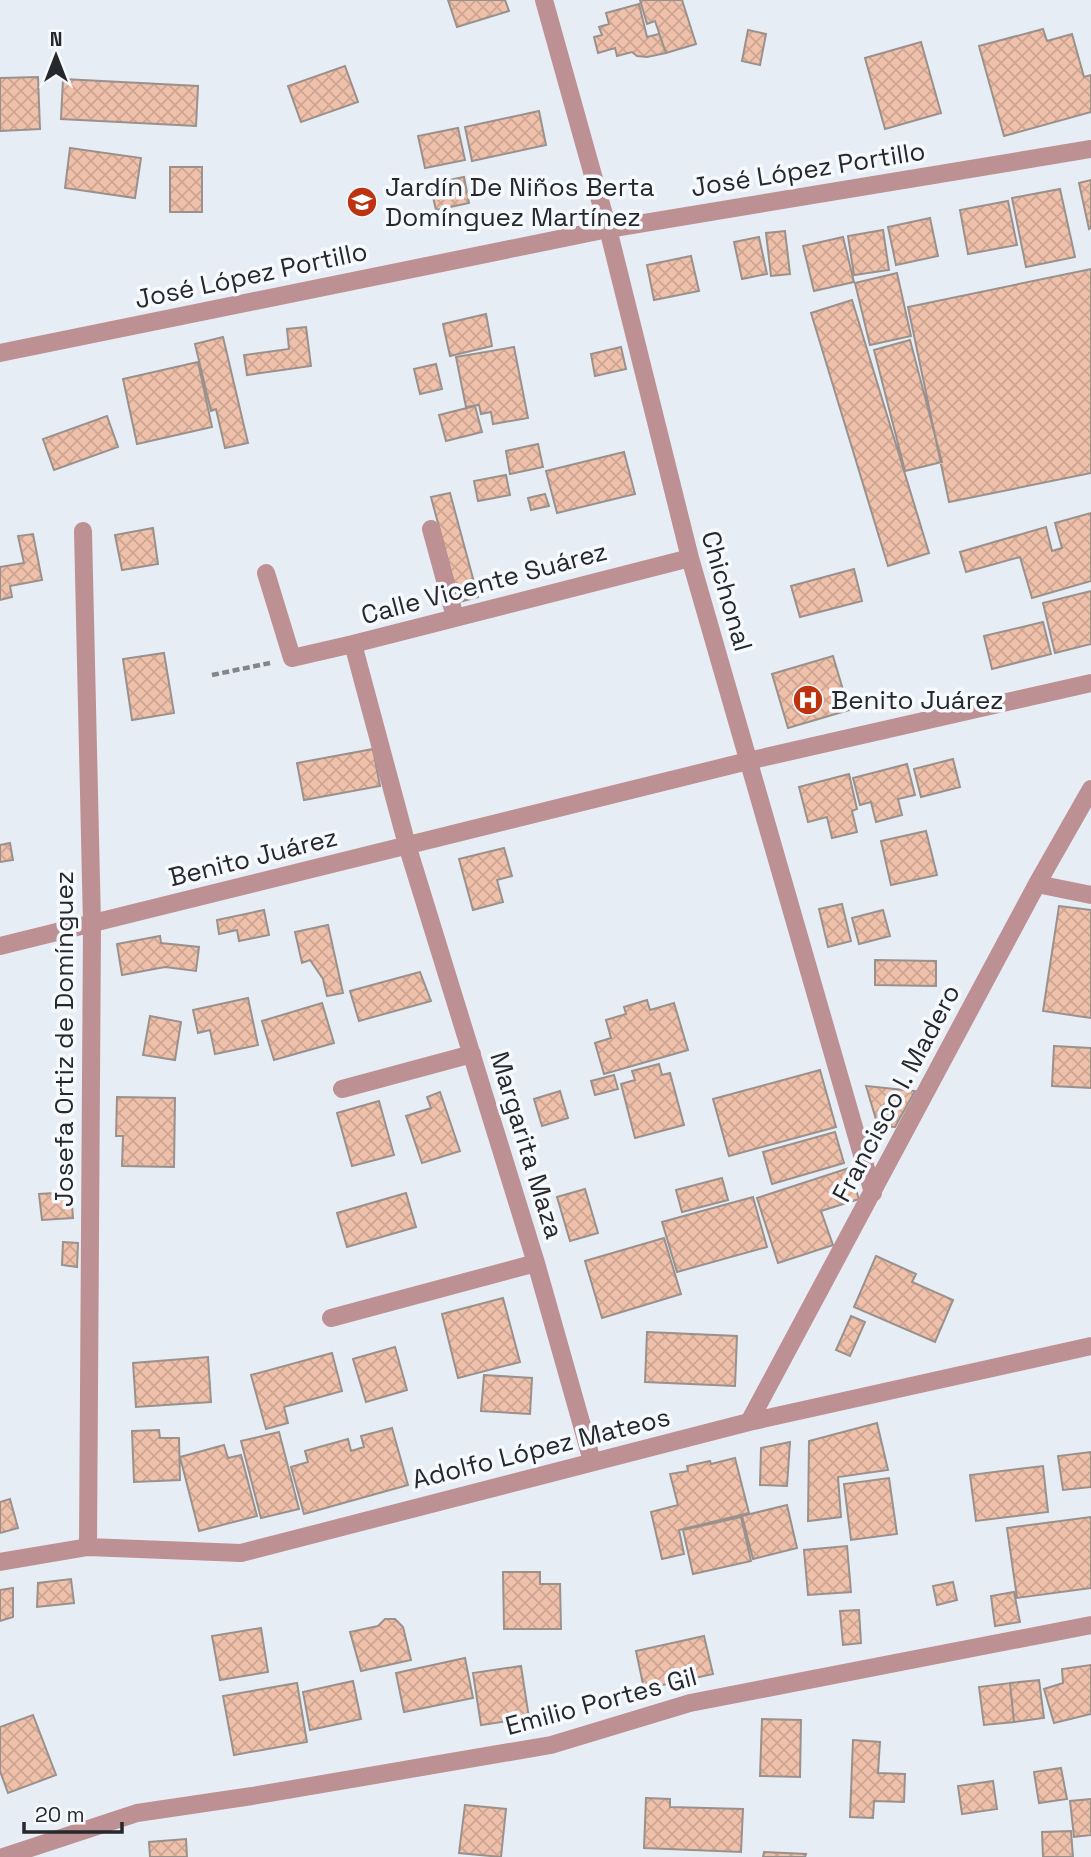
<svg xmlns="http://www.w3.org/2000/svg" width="1091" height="1857" font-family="'Space Grotesk',sans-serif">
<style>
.building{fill:url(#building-cross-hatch);stroke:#9a918d;stroke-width:2}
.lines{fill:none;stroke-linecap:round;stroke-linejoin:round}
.path{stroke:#82868b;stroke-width:4.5;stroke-dasharray:7 3.5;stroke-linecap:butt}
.minor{stroke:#bd9093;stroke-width:18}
.labels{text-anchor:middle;stroke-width:7;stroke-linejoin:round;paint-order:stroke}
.street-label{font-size:26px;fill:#26282b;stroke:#f6fafe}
.poi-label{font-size:26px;fill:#26282b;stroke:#f6fafe;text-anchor:start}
</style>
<defs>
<pattern id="building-cross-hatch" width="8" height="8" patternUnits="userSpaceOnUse" patternTransform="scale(1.75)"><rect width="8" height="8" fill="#efc0aa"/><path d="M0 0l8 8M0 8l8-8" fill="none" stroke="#cda592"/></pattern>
</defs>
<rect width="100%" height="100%" fill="#e7edf4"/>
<path class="building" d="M448,0H505L509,11L457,27Z
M640,0H682L696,44L666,53L655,21L647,24Z
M639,4L647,37L659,34L666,53L647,57L637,56L632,52L617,56L615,48L598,53L594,37L602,35L599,27L609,24L606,13Z
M1043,29L1047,41L1072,34L1084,77L1091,75V112L1004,136L979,46Z
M748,30L766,34L760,65L742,61Z
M921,42L941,113L885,129L865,58Z
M345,66L358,102L301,122L288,86Z
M38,77L40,129L0,131V78Z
M63,79L198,86L196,126L61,119Z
M539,111L546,145L472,161L465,127Z
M458,128L465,160L425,168L418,136Z
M70,148L141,158L135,198L65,188Z
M170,167H202V212H170Z
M464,177L469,203L436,210L430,184Z
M1091,180V228L1089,229L1079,183Z
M1060,189L1075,257L1026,267L1012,198Z
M1008,201L1017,245L968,254L960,210Z
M930,218L938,256L896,265L888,227Z
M883,230L889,270L854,275L848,236Z
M785,231L790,274L771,276L766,233Z
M759,237L767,274L742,279L734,242Z
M843,237L854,282L814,291L803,246Z
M691,256L699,291L654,300L647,265Z
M1091,269V473L949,502L908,307Z
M897,273L911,336L870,345L855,283Z
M852,300L929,553L888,566L811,313Z
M486,314L492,346L450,356L443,324Z
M306,327L311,366L247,375L244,355L289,349L287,329Z
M223,337L248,443L225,448L216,409L211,411L195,344Z
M910,340L942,462L905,471L874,350Z
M514,347L528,418L493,424L491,412L481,414L479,405L466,407L456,357Z
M621,347L626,369L595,376L591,354Z
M198,362L212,427L137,444L123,379Z
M436,364L442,389L420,394L414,369Z
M475,406L482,432L446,441L439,415Z
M107,416L118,447L54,470L43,439Z
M538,444L543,467L510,474L506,451Z
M624,452L635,494L557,513L546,471Z
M506,475L510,495L478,501L474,481Z
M450,493L478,597L459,602L431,497Z
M545,494L549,506L531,510L528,498Z
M1091,513V581L1032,598L1020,557L966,572L960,552L1046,527L1052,551L1062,548L1055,523Z
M153,528L158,564L122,570L115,535Z
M33,534L42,580L10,586L12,597L0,600V567L24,563L18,536Z
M854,569L862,601L800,617L791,586Z
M1091,591V644L1055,653L1043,603Z
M1043,622L1051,654L992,669L984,636Z
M164,653L174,713L132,720L123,659Z
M833,656L849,710L788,728L772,674Z
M373,749L380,786L304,800L297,763Z
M953,759L960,787L921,797L914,769Z
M907,764L915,795L898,799L902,815L876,822L871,802L860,805L853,778Z
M849,774L857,809L852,811L857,832L832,838L827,817L808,822L799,787Z
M926,831L937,875L891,885L881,841Z
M10,843L13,860L0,862V845Z
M504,848L512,876L497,880L503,902L473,910L459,859Z
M842,904L851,941L828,947L819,909Z
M1059,906L1091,910V1018L1043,1011Z
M264,910L269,935L239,941L237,930L219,934L217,920Z
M883,910L890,936L859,944L852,918Z
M328,925L343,993L327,996L323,979L310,960L302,963L295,932Z
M160,936L161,943L199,947L196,971L165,967L122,975L117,944Z
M875,960L936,961V986L875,985Z
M420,972L431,1001L359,1021L350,991Z
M248,998L258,1045L215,1054L210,1030L198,1033L193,1010Z
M647,1000L650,1010L674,1003L688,1050L604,1074L595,1043L611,1038L606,1020L626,1014L624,1007Z
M322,1003L334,1043L274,1060L262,1021Z
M150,1016L181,1022L175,1060L143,1055Z
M1054,1046L1091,1048V1088L1052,1086Z
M659,1064L662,1075L670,1073L684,1125L635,1138L621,1084L635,1080L632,1071Z
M820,1070L836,1127L729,1156L713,1099Z
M614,1075L618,1089L595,1095L591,1081Z
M866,1086L915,1091L895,1127L878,1126Z
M560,1091L568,1118L542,1126L534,1099Z
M440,1092L460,1151L422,1163L406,1116L431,1108L427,1097Z
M117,1097L175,1098L174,1167L122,1166L123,1136H116Z
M379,1101L394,1155L352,1166L337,1113Z
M835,1132L844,1163L772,1184L763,1152Z
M849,1168L859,1199L821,1211L833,1245L778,1263L757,1198Z
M722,1178L728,1200L682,1212L676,1190Z
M585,1189L598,1233L570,1241L557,1197Z
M71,1192L73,1218L42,1220L39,1194Z
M406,1193L416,1227L347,1247L337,1213Z
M753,1197L767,1247L677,1272L662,1222Z
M664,1238L681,1294L602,1318L585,1261Z
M63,1242L78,1243L77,1267L62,1265Z
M876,1256L916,1274L912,1282L953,1300L935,1342L854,1307Z
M503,1298L520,1362L458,1378L442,1314Z
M851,1316L865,1322L850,1356L836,1350Z
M647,1332L737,1336L735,1386L645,1382Z
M395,1347L407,1390L366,1402L353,1359Z
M332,1353L342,1391L284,1407L288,1423L266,1429L251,1375Z
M208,1357L211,1402L136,1407L133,1363Z
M484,1375L532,1378L530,1414L481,1411Z
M877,1423L888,1470L838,1477L841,1517L808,1521L809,1441Z
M392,1428L408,1485L304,1514L291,1467L308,1462L305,1451L348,1439L351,1451L364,1447L361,1436Z
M159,1430L160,1438H179L180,1480L134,1482L132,1431Z
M279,1432L299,1509L261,1518L241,1441Z
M790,1442L787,1486L760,1485L761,1448Z
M224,1445L228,1458L241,1455L257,1516L199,1531L180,1457Z
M1091,1452V1487L1063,1490L1058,1456Z
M735,1458L749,1513L679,1530L684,1554L662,1559L651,1512L678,1505L670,1474L688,1471L687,1466L710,1461L711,1464Z
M1043,1466L1048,1512L976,1521L970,1475Z
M889,1478L897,1534L851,1540L844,1484Z
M10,1499L18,1528L0,1533V1502Z
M787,1505L797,1548L753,1559L742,1516Z
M741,1517L751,1561L693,1574L683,1530Z
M1091,1517V1588L1017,1598L1007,1528Z
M847,1546L851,1592L808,1595L804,1550Z
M503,1572H540V1584H560L561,1629H504Z
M71,1579L74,1603L37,1607L38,1583Z
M953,1582L957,1600L937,1605L933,1586Z
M13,1588V1617L0,1621V1590Z
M1014,1592L1020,1622L995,1626L991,1596Z
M859,1610L861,1643L843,1645L840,1611Z
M385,1619H395L403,1627L411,1660L361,1671L350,1632L378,1626Z
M261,1628L268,1672L220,1680L212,1636Z
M704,1636L713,1674L644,1689L636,1651Z
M465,1658L473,1698L404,1712L396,1673Z
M1091,1665V1714L1054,1723L1044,1689L1063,1683L1062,1669Z
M521,1666L529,1718L481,1725L473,1673Z
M1039,1680L1044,1718L1014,1722L1010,1683Z
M353,1681L361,1719L310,1730L303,1692Z
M297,1683L307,1742L234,1755L223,1696Z
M1010,1683L1014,1722L984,1725L979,1687Z
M33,1715L56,1775L8,1793L0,1771V1727Z
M762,1719L801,1720L800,1777L760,1776Z
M853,1740L880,1742L878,1773L905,1774L904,1802L874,1801L873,1818L850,1817Z
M1061,1768L1067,1799L1039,1803L1034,1772Z
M993,1781L997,1809L962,1814L958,1786Z
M646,1798L670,1799V1807L743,1809L741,1852L644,1848Z
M1091,1799V1835L1074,1837L1070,1801Z
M465,1805L506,1809L501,1857L459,1853Z
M1071,1831L1073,1857H1043L1042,1832Z
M186,1839L187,1857H150L149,1842Z
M764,1852L806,1854L805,1857H763Z"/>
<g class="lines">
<path class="path" d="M212,675L270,663"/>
<path class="minor" d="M544,0L608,229L690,558L873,1193
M0,353L608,229L1091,149
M431,529L455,617
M83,531L92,924L88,1547
M266,573L292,658L353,644L690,558
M353,644L407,845L536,1263L592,1461
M1037,884L1091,895
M0,946L748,761L1091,683
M342,1089L472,1054
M331,1318L536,1263
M749,1422L1037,884L1091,789
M0,1562L88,1547L241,1553L749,1422L1091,1346
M3,1857L137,1813L252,1796L551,1745L690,1703L1091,1625"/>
</g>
<defs>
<g id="school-disc" transform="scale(1.575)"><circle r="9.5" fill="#bd3310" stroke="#f6fafe"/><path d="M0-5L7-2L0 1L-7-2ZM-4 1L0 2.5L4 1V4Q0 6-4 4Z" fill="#fff"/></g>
<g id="hospital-disc" transform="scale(1.575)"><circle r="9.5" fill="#bd3310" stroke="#f6fafe"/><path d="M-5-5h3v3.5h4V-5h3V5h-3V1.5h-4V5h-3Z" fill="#fff"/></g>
</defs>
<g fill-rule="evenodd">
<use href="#school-disc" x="362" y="202"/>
<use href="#hospital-disc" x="808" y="700"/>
</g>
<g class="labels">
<g class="street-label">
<text transform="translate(808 169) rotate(-9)" y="9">José López Portillo</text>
<text transform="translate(251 275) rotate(-12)" y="9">José López Portillo</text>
<text transform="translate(484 583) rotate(-15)" y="9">Calle Vicente Suárez</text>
<text transform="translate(727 591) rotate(74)" y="9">Chichonal</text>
<text transform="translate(253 857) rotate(-14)" y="9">Benito Juárez</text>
<text transform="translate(64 1039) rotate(-90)" y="9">Josefa Ortiz de Domínguez</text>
<text transform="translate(896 1093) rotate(-62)" y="9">Francisco I. Madero</text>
<text transform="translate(527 1145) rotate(73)" y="9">Margarita Maza</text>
<text transform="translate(541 1448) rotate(-14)" y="9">Adolfo López Mateos</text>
<text transform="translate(601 1701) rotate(-15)" y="9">Emilio Portes Gil</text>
</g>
<g class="poi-label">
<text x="385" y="196">Jardín De Niños Berta<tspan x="385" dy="30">Domínguez Martínez</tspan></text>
<text x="831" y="709">Benito Juárez</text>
</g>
</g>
<g transform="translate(56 56)" stroke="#f6fafe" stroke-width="5" paint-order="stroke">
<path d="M0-5L12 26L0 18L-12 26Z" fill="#26282b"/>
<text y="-10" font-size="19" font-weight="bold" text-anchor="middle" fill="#26282b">N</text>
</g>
<path d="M24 1822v10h98v-10" fill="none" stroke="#26282b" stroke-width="3.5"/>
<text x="35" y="1822" font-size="21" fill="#26282b" stroke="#f6fafe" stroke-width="5" paint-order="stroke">20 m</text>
</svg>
